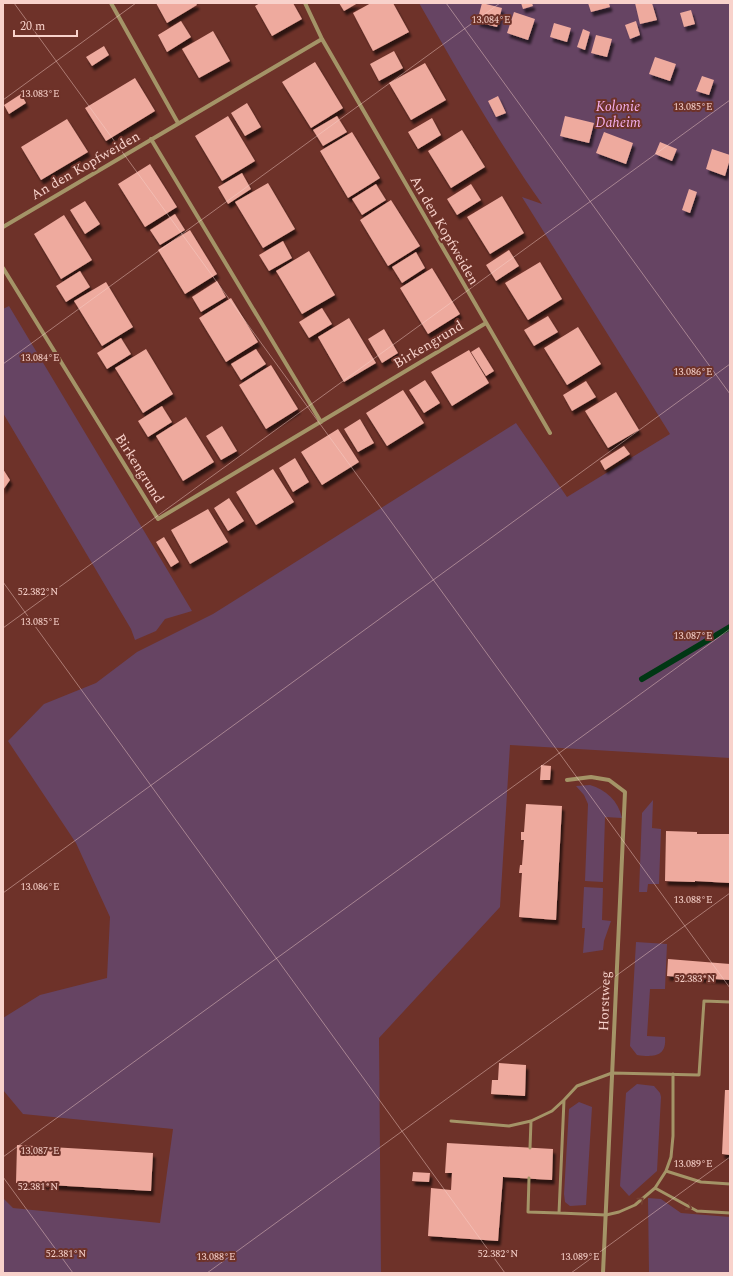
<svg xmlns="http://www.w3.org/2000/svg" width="733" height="1276" font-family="Spectral,serif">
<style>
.green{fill:#664463}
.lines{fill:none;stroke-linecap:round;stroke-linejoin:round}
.stream{stroke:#003714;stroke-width:6}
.building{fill:#eeaa9e;filter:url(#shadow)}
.lane{stroke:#a49467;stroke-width:3}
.street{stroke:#a49467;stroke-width:4}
.oneway{stroke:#764132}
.ticks{fill:none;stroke:#f8d2cb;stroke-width:1;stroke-opacity:0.45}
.labels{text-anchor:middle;stroke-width:4;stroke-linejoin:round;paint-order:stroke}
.park-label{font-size:14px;font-style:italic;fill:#f5b0ee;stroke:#6e3229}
.street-label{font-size:14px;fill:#f8d2cb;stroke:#6e3229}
.ticks-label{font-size:10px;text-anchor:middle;fill:#f8d2cb;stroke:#6e3229;stroke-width:4;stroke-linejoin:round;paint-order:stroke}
</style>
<defs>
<filter id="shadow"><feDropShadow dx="2.5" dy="4.5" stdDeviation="1" flood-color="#0009"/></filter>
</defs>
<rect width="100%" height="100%" fill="#6e3229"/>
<path class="green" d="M419,3H730V758L510,745L500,907L379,1038L381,1273H3V1198L13,1208L160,1223L173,1129L23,1114L3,1090V1018L40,995L107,978L110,917L76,843L8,741L44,704L96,683L137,652L213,614L516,423L567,497L670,434L522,197L542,204C497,140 458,71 419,3Z
M9,306L192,611L165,619L156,631L135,640L131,629L3,413V309Z
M590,785C606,790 618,800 622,818L605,817L603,882L585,881L588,804L584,795L576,786Z
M653,800L652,828L661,829L659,884H648L647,892H639L642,813Z
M584,887L603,888L602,920L611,921L604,941L603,950L583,953L585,928H582Z
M636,942L667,944L665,989H650L647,1036L665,1037C667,1058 652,1057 637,1055L630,1046Z
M637,1084L654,1086L660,1093L661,1097L657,1171L629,1196L620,1186L626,1093Z
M579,1102L592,1107L586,1205L570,1206L565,1202L564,1194L569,1109Z
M648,1198L661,1199L681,1213L730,1217V1273H649Z"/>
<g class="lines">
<path class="stream" d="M642,679L730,627"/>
</g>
<path class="building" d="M156,3H196L197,5L167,23Z
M260,3H293L302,19L272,36L255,6Z
M339,3H358L344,11Z
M371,3H393L409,32L373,51L353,13Z
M482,3L502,8L497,27L477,22Z
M521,3H532L533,6L523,9Z
M588,3H609L610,7L591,12Z
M635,3H652L657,20L640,24Z
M691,10L695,24L684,27L680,13Z
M514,12L535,19L528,40L507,33Z
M181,21L191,37L167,52L158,35Z
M636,21L640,35L630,39L625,25Z
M554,23L571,28L567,42L550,37Z
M583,29L590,32L585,50L577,47Z
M213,31L230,61L199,78L182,49Z
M596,35L612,39L607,57L591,53Z
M104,46L109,55L92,66L86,57Z
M394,51L403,68L379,81L370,64Z
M655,57L676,64L670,81L649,74Z
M315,62L343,108L311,128L282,82Z
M425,63L446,100L411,120L389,83Z
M702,76L714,80L709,95L696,91Z
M135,78L155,111L106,141L85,108Z
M21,94L26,103L9,114L4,105Z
M498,96L506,113L496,117L488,101Z
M247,103L261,127L245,136L231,113Z
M228,116L255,161L222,181L195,136Z
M337,116L347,132L323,146L313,130Z
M565,116L594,123L589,143L560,136Z
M432,118L441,135L418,149L408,132Z
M67,119L88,152L41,180L21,147Z
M462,130L485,167L451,188L428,151Z
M352,132L380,178L348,198L320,151Z
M604,132L633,143L626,164L596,153Z
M660,142L677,149L672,161L655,154Z
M712,149L730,155V159L725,176L706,169Z
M150,164L177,207L145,227L118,184Z
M242,173L251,189L228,204L218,187Z
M268,183L295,229L263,248L235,202Z
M376,184L386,200L362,215L352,199Z
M471,184L481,200L457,215L447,199Z
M689,189L697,192L690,213L682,210Z
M502,196L524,233L490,254L467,217Z
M391,200L420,246L388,266L360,220Z
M85,201L100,224L85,234L70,210Z
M175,214L185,230L160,245L150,230Z
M64,215L92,260L61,279L34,234Z
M190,230L217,274L185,294L158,250Z
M283,241L292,258L269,271L259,255Z
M509,250L519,266L496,281L486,265Z
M309,251L335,295L302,314L276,271Z
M416,252L425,268L402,283L392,267Z
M540,262L562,299L528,320L505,283Z
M432,268L460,314L428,334L400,288Z
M80,271L90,287L66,302L56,286Z
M217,281L226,297L201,312L192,297Z
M106,282L133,327L102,346L74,301Z
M231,298L258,342L226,362L199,318Z
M322,308L332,324L309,338L299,322Z
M548,316L558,332L534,346L524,330Z
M349,318L376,363L344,382L318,337Z
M578,327L601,364L567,385L544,348Z
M384,329L398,353L382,363L368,339Z
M121,338L131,354L107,369L97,353Z
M479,347L494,371L486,376L471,352Z
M146,349L173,394L143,413L115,368Z
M256,349L266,364L241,380L231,364Z
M469,350L489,383L452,406L431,372Z
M271,365L298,409L266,429L239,385Z
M425,380L440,403L424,413L409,390Z
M586,381L596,397L572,411L563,395Z
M403,390L424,423L387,446L366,413Z
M616,392L639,430L608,448L585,411Z
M162,406L172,422L148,437L138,421Z
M186,417L214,462L183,481L156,436Z
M360,419L374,443L358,452L344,429Z
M222,426L237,451L221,460L206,436Z
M338,429L359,462L322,485L301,452Z
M624,446L630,454L605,470L600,461Z
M295,458L309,482L293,492L279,468Z
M3,469L10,480L3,490Z
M273,469L294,502L256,525L236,492Z
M229,498L244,521L228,531L214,508Z
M208,509L228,542L190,564L171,530Z
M164,537L179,562L171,567L156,542Z
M541,765L551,766L550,780H540Z
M526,804L562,806L556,920L519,917L522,873H519L520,865H522L524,840H521V832H524Z
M666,831L697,832V834H730V883L695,881V882L665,881Z
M668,959L730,964V980L667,976Z
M499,1063L526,1065L525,1096L491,1094L492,1080H498Z
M725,1090H730V1155L722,1154Z
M447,1143L553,1149L552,1180L503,1177L498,1241L428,1236L431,1188L451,1190L452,1173H445Z
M17,1145L153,1153L151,1191L16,1183Z
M413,1172L430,1173L429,1182L412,1181Z"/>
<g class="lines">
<path class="lane" d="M673,1074V1136L671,1157L666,1171L655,1188L635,1205L619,1212L606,1215L559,1213L564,1100L577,1086L612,1073L699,1075L704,1001L730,1002
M451,1121L509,1126L531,1121L552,1111L564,1100
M530,1148L531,1121
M666,1171L701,1182L730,1184
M529,1178L528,1212L559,1213
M655,1188L697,1211L730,1213"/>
<path class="street" d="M111,3L178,123
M305,3L322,39L550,433
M151,139L321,422
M3,227L322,39
M3,268L158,519L486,323
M567,780L591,777L609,780L625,792L603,1273"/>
</g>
<defs><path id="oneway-chevron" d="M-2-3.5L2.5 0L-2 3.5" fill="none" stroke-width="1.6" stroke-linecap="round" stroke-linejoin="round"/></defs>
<g class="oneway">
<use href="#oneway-chevron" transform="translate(641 1200) rotate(-40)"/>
<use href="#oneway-chevron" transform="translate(689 1207) rotate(28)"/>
</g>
<path class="ticks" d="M14,3L730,988M446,3L730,394M3,100L136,3M3,364L500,3M3,582L505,1273M3,628L730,100M3,893L730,364M3,1157L730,629M3,1177L73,1273M207,1273L730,893M571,1273L730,1157"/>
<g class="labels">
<g class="park-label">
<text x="618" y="111">Kolonie<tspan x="618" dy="16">Daheim</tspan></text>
</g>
<g class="street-label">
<text transform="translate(85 165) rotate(-30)" y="5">An den Kopfweiden</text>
<text transform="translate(445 230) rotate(60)" y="5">An den Kopfweiden</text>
<text transform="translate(428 344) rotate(-31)" y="5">Birkengrund</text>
<text transform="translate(140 468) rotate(58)" y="5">Birkengrund</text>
<text transform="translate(604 1001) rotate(-88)" y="5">Horstweg</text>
</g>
</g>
<g class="ticks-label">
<text x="491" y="23">13.084°E</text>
<text x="40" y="97">13.083°E</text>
<text x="693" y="110">13.085°E</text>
<text x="40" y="361">13.084°E</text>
<text x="693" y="375">13.086°E</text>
<text x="38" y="595">52.382°N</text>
<text x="40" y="625">13.085°E</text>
<text x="693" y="639">13.087°E</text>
<text x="40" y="890">13.086°E</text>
<text x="693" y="903">13.088°E</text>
<text x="695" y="982">52.383°N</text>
<text x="40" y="1154">13.087°E</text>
<text x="693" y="1167">13.089°E</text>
<text x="38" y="1190">52.381°N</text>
<text x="66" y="1257">52.381°N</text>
<text x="498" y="1257">52.382°N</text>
<text x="216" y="1260">13.088°E</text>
<text x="580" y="1260">13.089°E</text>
</g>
<rect width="733" height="1276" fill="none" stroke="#f8d2cb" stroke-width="8"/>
<path d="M14 30v6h63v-6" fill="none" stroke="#f8d2cb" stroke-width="2"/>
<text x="20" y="30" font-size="12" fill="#f8d2cb" stroke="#6e3229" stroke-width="3" paint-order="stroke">20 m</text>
</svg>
